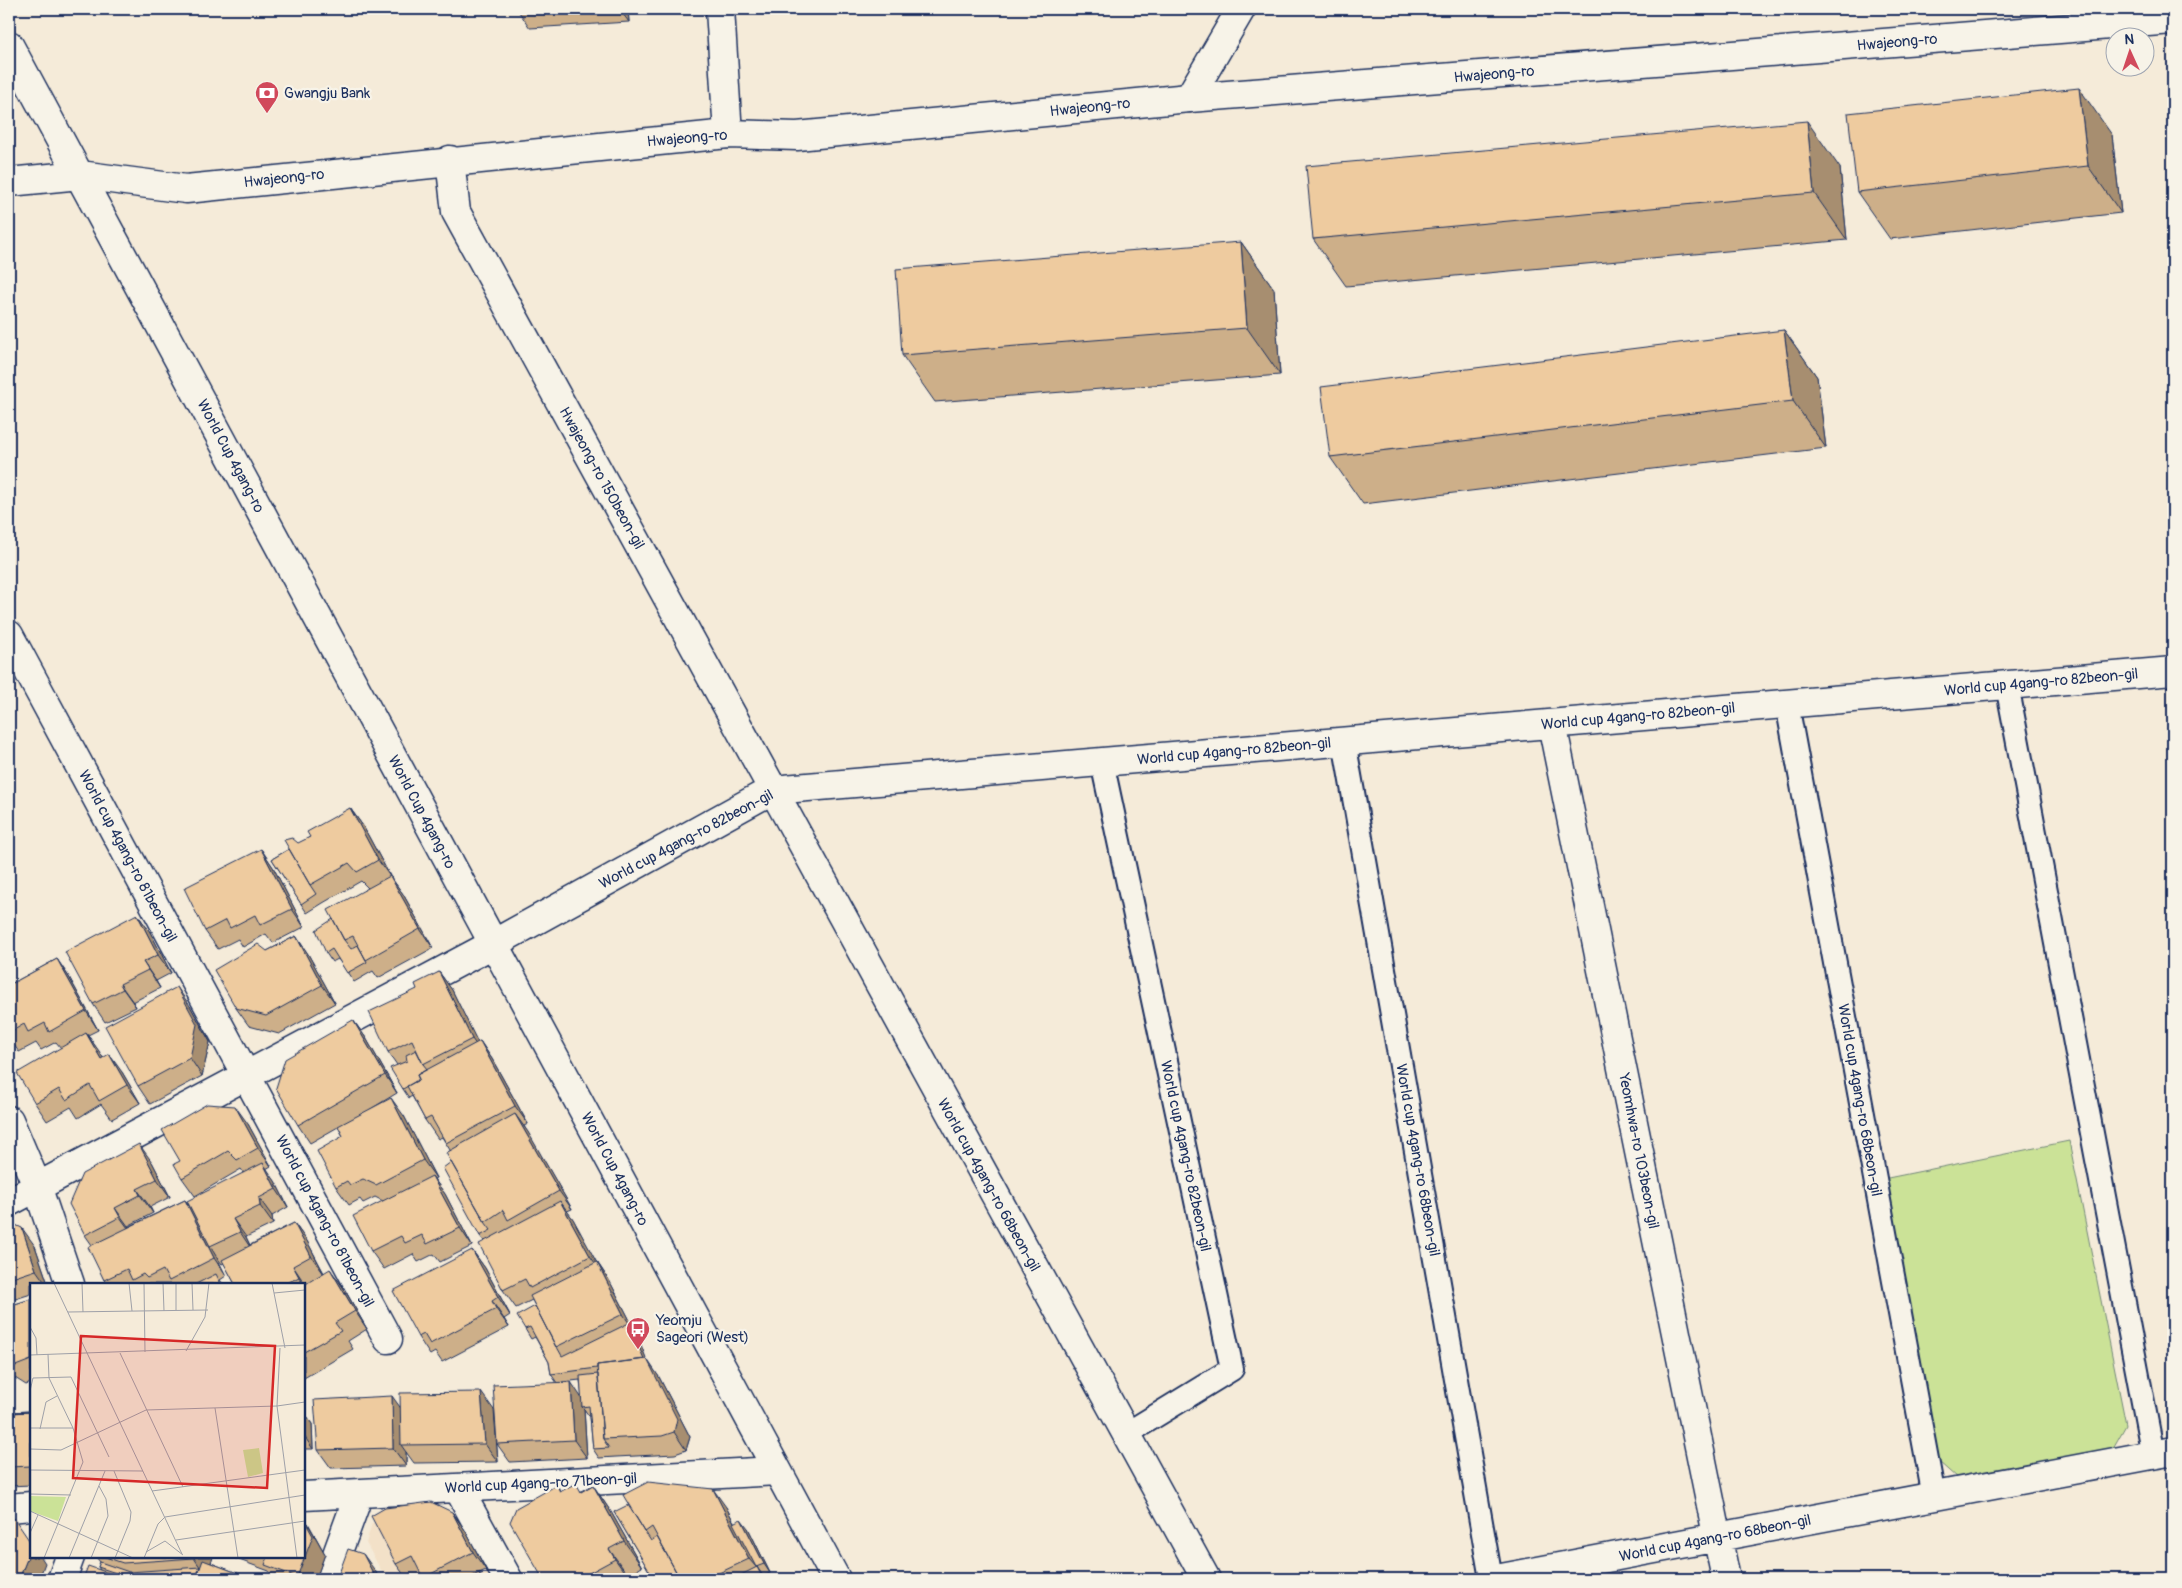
<svg xmlns="http://www.w3.org/2000/svg" width="2182" height="1588" font-family="Pangolin,sans-serif">
<style>
.built{fill:#f3e1c8}
.green{fill:#cbe297;stroke:#73887a}
.lines{fill:none;stroke-linecap:round;stroke-linejoin:round}
.lane-casing{stroke:#1b2f5e;stroke-width:26}
.street-casing{stroke:#1b2f5e;stroke-width:31}
.secondary-casing{stroke:#1b2f5e;stroke-width:31}
.lane{stroke:#f7f3e8;stroke-width:22}
.street{stroke:#f7f3e8;stroke-width:28}
.secondary{stroke:#f7f3e8;stroke-width:28}
.wall{fill:#cdaf89;stroke:#1b2f5e;fill-rule:evenodd}
.shaded-wall{fill:#a78e6f;stroke:#1b2f5e}
.building{fill:#eecb9f;stroke:#1b2f5e}
.labels{text-anchor:middle;stroke-width:4.5;stroke-linejoin:round;paint-order:stroke}
.street-label{font-size:15px;fill:#1b2f5e;stroke:#f7f3e8}
.poi-label{font-size:15px;fill:#1b2f5e;stroke:#f7f3e8;text-anchor:start}
.inset-road{fill:none;stroke:#9ea0a8;stroke-width:1}
.view{fill:#d62828;fill-opacity:0.15;stroke:#d62828;stroke-width:2.5}
.inset-edge{fill:none;stroke:#1b2f5e;stroke-width:2.5}
</style>
<rect width="100%" height="100%" fill="#f5ebd9"/>
<filter id="ink" filterUnits="userSpaceOnUse"><feTurbulence type="fractalNoise" baseFrequency=".02" numOctaves="2"/><feDisplacementMap in="SourceGraphic" scale="10" xChannelSelector="R" yChannelSelector="G"/><feConvolveMatrix kernelMatrix="1 2 1 2 8 2 1 2 1" color-interpolation-filters="sRGB"/></filter>
<g filter="url(#ink)">
<path class="built" d="M441,1513L459,1517L489,1563L490,1579H386L366,1543L372,1523Z"/>
<path class="green" d="M2069,1141L2126,1425L2113,1448L1957,1478L1939,1462L1883,1179Z"/>
<g class="lines">
<g class="lane-casing">
<path id="lane" d="M2007,685L2153,1455
M1787,704L1934,1497
M1344,741L1491,1579
M1102,762L1232,1369L1126,1434"/>
</g>
<g class="street-casing">
<path id="street" d="M720,9L728,134
M1189,98L1241,9
M450,160L456,212L1206,1579
M9,635L388,1339
M1552,724L1726,1579
M9,1120L37,1186L70,1284
M9,1202L493,944L772,790L2173,671
M458,1488L508,1579
M304,1496L777,1471
M9,1508L31,1506
M62,1579L70,1557
M328,1579L359,1494
M1496,1579L2173,1451"/>
</g>
<g class="secondary-casing">
<path id="secondary" d="M9,45L836,1579
M9,182L80,175L186,189L728,134L797,136L1189,98L2173,20"/>
</g>
<use href="#lane" class="lane"/>
<use href="#street" class="street"/>
<use href="#secondary" class="secondary"/>
</g>
<path class="wall" d="M517,9H628L629,22L530,28Z
M2112,135L2121,213L1890,239L1857,192Z
M1840,168L1847,240L1346,286L1313,239Z
M1241,242L1274,289L1280,375L935,402L902,355Z
M1784,330L1817,377L1826,448L1363,504L1330,457Z
M350,808L363,826L390,876L403,894L433,948L378,978L373,971L354,982L338,959L332,962L326,953L333,919L368,888L361,881L323,903L307,913L272,859L310,837Z
M261,849L273,867L304,927L273,943L266,934L243,947L238,939L218,949L205,931Z
M137,914L150,932L171,973L156,981L160,988L133,1002L136,1007L105,1022L93,1004Z
M296,936L308,954L335,1003L279,1034L249,1026L236,1008L267,951Z
M57,959L69,977L98,1030L88,1035L103,1058L122,1072L140,1103L112,1119L101,1104L78,1118L71,1107L47,1121L35,1103L61,1048L56,1042L41,1050L36,1043L19,1052L9,1038V985Z
M439,972L452,990L477,1042L480,1041L492,1059L528,1124L524,1126L572,1209L567,1211L573,1219L596,1262H597L609,1280L636,1332L646,1359L659,1377L690,1437L686,1450L675,1454L616,1457L599,1458L593,1449L590,1416H589L584,1409L587,1458L510,1462L497,1444L557,1383L551,1374L549,1362L535,1337L531,1339L525,1329L535,1306L532,1300L516,1308L503,1290L484,1241L480,1236L451,1162L450,1150L442,1137L438,1139L425,1120L412,1096L409,1098L403,1089L397,1065L388,1052L417,989ZM580,1380L582,1398L562,1382Z
M190,1006L210,1042L202,1076L150,1104L138,1086Z
M353,1020L366,1038L397,1093L369,1110L404,1116L436,1178L434,1179L445,1194L472,1246L440,1262L434,1254L418,1262L413,1254L384,1269L371,1251L383,1201L375,1197L363,1203L360,1199L349,1205L336,1187L343,1136L338,1127L310,1143L298,1125Z
M248,1124L271,1166L266,1169L275,1181L288,1207L272,1216L273,1224L246,1237L250,1245L294,1223L307,1241L324,1273L343,1287L367,1329L348,1341L353,1349L304,1378V1284H235L224,1263L222,1264L216,1256L226,1276L220,1280L223,1284H107L104,1280L92,1245L85,1235L152,1162L170,1197L150,1207L153,1213L128,1226V1227L185,1200L189,1205L244,1173L241,1169L195,1196L182,1178Z
M9,1222L35,1246L48,1284H31V1294L9,1301Z
M472,1250L485,1268L510,1315L504,1319L509,1327L442,1362L435,1352L430,1355L418,1337Z
M31,1299V1383L26,1385L15,1378L9,1380V1306Z
M400,1408L494,1410L498,1462L414,1463L406,1452V1466L331,1468L318,1450Z
M31,1411V1485L9,1486V1412Z
M304,1413L312,1424L313,1449H304Z
M557,1485L561,1492L582,1491L593,1485L611,1512L642,1567L628,1575L630,1579H543Z
M726,1507L734,1522L748,1528L770,1573L763,1576L765,1579H654L614,1512Z
M452,1512L465,1530L486,1570L479,1573L483,1579H424L422,1576L415,1579H407L396,1564Z
M308,1523L325,1554L316,1579H275L269,1571L231,1557H304Z
M96,1557H213L211,1563L253,1579H83L100,1570L98,1567L100,1562Z"/>
<path class="shaded-wall" d="M619,9H628L629,22Z
M2079,88L2112,135L2121,213L2088,166Z
M1807,121L1840,168L1847,240L1814,193Z
M1241,242L1274,289L1280,375L1247,328Z
M1784,330L1817,377L1826,448L1793,401Z
M350,808L363,826L391,878L378,860Z
M261,849L273,867L304,927L292,909Z
M390,876L403,894L433,948L420,929Z
M137,914L150,932L171,973L158,955Z
M296,936L308,954L335,1003L322,985Z
M57,959L69,977L98,1030L86,1011Z
M143,962L156,981L160,988L148,970Z
M439,972L452,990L485,1057L472,1039Z
M120,984L133,1002L136,1007L123,989Z
M177,987L190,1006L210,1042L202,1076L190,1058Z
M353,1020L366,1038L397,1093L385,1075Z
M86,1033L99,1051L114,1077L101,1059Z
M480,1041L492,1059L528,1124L515,1106Z
M109,1054L122,1072L140,1103L127,1085Z
M391,1098L404,1116L436,1178L423,1160Z
M235,1106L248,1124L271,1166L258,1148Z
M515,1114L528,1132L572,1209L559,1191Z
M139,1144L152,1162L170,1197L157,1179Z
M263,1163L275,1181L288,1207L276,1189Z
M432,1176L445,1194L472,1246L460,1228Z
M137,1189L150,1207L153,1213L140,1195Z
M259,1198L272,1216L273,1224L260,1206Z
M185,1200L198,1218L210,1246L216,1256L226,1276L214,1258Z
M560,1201L573,1219L603,1274L590,1256Z
M115,1208L128,1226L133,1235L120,1217Z
M233,1219L246,1237L252,1250L240,1232Z
M294,1223L307,1241L324,1274L311,1256Z
M22,1228L35,1246L48,1284H46L36,1270Z
M472,1250L485,1268L510,1315L498,1297Z
M597,1262L609,1280L636,1332L651,1371L645,1362L629,1323L623,1314Z
M293,1266L305,1284L312,1295L299,1277Z
M330,1269L343,1287L367,1329L355,1311Z
M492,1301L504,1319L509,1327L496,1309Z
M647,1359L659,1377L690,1437L686,1450L674,1432Z
M571,1382L583,1400L582,1407L584,1409L587,1458L574,1440Z
M481,1392L494,1410L498,1462L485,1444Z
M392,1396L405,1414L401,1445L406,1452V1466L393,1448Z
M304,1413L312,1424L313,1449L304,1436Z
M593,1485L611,1512L642,1567L624,1541Z
M713,1489L726,1507L757,1567H756L749,1559Z
M452,1512L465,1530L486,1570L473,1552Z
M304,1517L325,1554L316,1579H299L297,1577Z
M741,1519L748,1528L770,1573L764,1564Z
M31,1549V1557H41L45,1563L39,1579H19Z
M609,1549L628,1575L630,1579H627V1576L615,1559Z
M363,1554L376,1572L379,1579H376Z
M194,1557H213L205,1579H195L200,1567L194,1558Z
M757,1567L765,1579H763Z"/>
<path class="building" d="M2079,88L2088,166L1857,192L1848,113Z
M1807,121L1814,193L1313,239L1306,166Z
M1241,242L1247,328L902,355L896,269Z
M1784,330L1793,401L1330,457L1321,387Z
M350,808L378,860L357,872L349,863L310,885L284,840L292,838L298,843L310,837L307,832Z
M261,849L292,909L260,925L255,915L230,928L226,920L205,931L184,888Z
M289,849L310,885L316,894L301,904L272,859Z
M390,876L420,929L366,960L353,936L344,940L328,910Z
M137,914L158,955L143,962L148,970L120,984L123,989L93,1004L65,952Z
M333,919L344,940L351,949L358,945L367,962L347,973L332,949L326,953L316,930Z
M296,936L322,985L266,1016L236,1008L214,970L258,944L267,951Z
M57,959L86,1011L49,1032L45,1023L28,1032L24,1024L9,1033V985Z
M439,972L472,1039L423,1064L412,1040L388,1052L369,1012L417,989L415,984Z
M177,987L197,1024L190,1058L138,1086L105,1026Z
M353,1020L385,1075L298,1125L276,1088L285,1059Z
M86,1033L101,1059L109,1054L127,1085L99,1101L90,1085L66,1100L59,1089L35,1103L17,1073Z
M480,1041L515,1106L446,1143L431,1117L425,1120L407,1086L419,1080L417,1075Z
M416,1050L423,1064L427,1069L417,1075L419,1079L403,1089L390,1068L407,1061L406,1055Z
M391,1098L423,1160L376,1185L363,1179L350,1185L347,1181L336,1187L317,1151L343,1136L338,1126Z
M207,1104L235,1106L258,1148L237,1160L228,1151L182,1178L174,1164L180,1161L162,1130Z
M515,1114L559,1191L508,1220L503,1210L485,1222L446,1153Z
M139,1144L157,1179L137,1189L140,1195L115,1208L120,1217L85,1235L69,1204L82,1174Z
M451,1162L485,1222L491,1230L480,1236L443,1168Z
M263,1163L276,1189L259,1198L260,1206L233,1219L240,1232L210,1246L187,1201Z
M432,1176L460,1228L427,1244L422,1235L405,1243L401,1236L371,1251L353,1216Z
M185,1200L214,1258L169,1281L163,1270L147,1278L143,1274L132,1280L127,1269L104,1280L88,1247Z
M560,1201L590,1256L530,1288L525,1279L503,1290L479,1244Z
M9,1222L22,1228L36,1270L9,1279Z
M294,1223L311,1256L293,1266L299,1277L285,1284H235L222,1260Z
M472,1250L498,1297L492,1301L496,1309L430,1344L424,1334L418,1337L393,1291Z
M597,1262L623,1314L556,1347L530,1296Z
M330,1269L355,1311L335,1323L341,1331L304,1352V1285Z
M216,1274L221,1284H196Z
M31,1299V1360L13,1367L9,1364V1306Z
M535,1306L556,1347H557L562,1356L629,1323L644,1359L597,1365V1368L551,1374L549,1362L530,1327L525,1329L517,1316Z
M647,1359L677,1419L674,1432L662,1436L603,1439L597,1365Z
M598,1374L603,1439L609,1448L593,1449L589,1406L582,1407L580,1376Z
M571,1382L574,1440L497,1444L493,1385Z
M481,1392L485,1444L401,1445L400,1393Z
M392,1396L393,1448L318,1450L314,1400Z
M31,1411V1412L9,1413V1412Z
M31,1412V1466L9,1467V1413Z
M648,1482L713,1489L749,1559L706,1579H680L652,1527L645,1532L623,1495Z
M576,1483L581,1492L593,1485L624,1541L609,1549L615,1559L578,1579H543L510,1522L516,1508L557,1485L560,1492Z
M431,1502L452,1512L473,1552L423,1578L412,1556L396,1564L371,1516L385,1508Z
M628,1505L651,1541L657,1537L680,1579H654L614,1512Z
M9,1518H14L31,1543V1549L19,1579H9Z
M741,1519L764,1564L756,1567L733,1523Z
M304,1520L313,1536L297,1577L265,1565L268,1557H267H304Z
M348,1549L363,1554L376,1579H337Z
M105,1557H194V1558L123,1563Z
M203,1560L253,1579H196Z
M100,1562L129,1572L200,1567L195,1579H134L98,1567Z
M88,1566L126,1579H83Z
M757,1567L763,1579H733Z
M479,1573L482,1579H467Z
M627,1576V1579H621Z"/>
</g>
<defs>
<g id="bank-pin" transform="scale(1.25)"><path d="M0 17L-7.5 6A9.5 9.5 0 1 1 7.5 6Z" fill="#d1495b" stroke="#f7f3e8"/><path d="M-6-4H6V4H-6ZM0-2.3a2.3 2.3 0 1 0 0 4.6a2.3 2.3 0 1 0 0-4.6Z" fill="#fff"/></g>
<g id="bus-pin" transform="scale(1.25)"><path d="M0 17L-7.5 6A9.5 9.5 0 1 1 7.5 6Z" fill="#d1495b" stroke="#f7f3e8"/><path d="M-5-6H5V4H4V6H2V4H-2V6H-4V4H-5ZM-3.5-4V0h7V-4ZM-3.5 1.2v1.5H-2V1.2ZM2 1.2v1.5H3.5V1.2Z" fill="#fff"/></g>
</defs>
<g fill-rule="evenodd">
<use href="#bank-pin" x="267" y="93"/>
<use href="#bus-pin" x="638" y="1329"/>
</g>
<g class="labels">
<g class="street-label">
<text transform="translate(1897 42) rotate(-5)" y="5">Hwajeong-ro</text>
<text transform="translate(1494 74) rotate(-5)" y="5">Hwajeong-ro</text>
<text transform="translate(1090 107) rotate(-6)" y="5">Hwajeong-ro</text>
<text transform="translate(687 138) rotate(-5)" y="5">Hwajeong-ro</text>
<text transform="translate(284 178) rotate(-6)" y="5">Hwajeong-ro</text>
<text transform="translate(231 456) rotate(62)" y="5">World Cup 4gang-ro</text>
<text transform="translate(602 478) rotate(61)" y="5">Hwajeong-ro 150beon-gil</text>
<text transform="translate(2041 682) rotate(-5)" y="5">World cup 4gang-ro 82beon-gil</text>
<text transform="translate(1638 716) rotate(-5)" y="5">World cup 4gang-ro 82beon-gil</text>
<text transform="translate(1234 751) rotate(-5)" y="5">World cup 4gang-ro 82beon-gil</text>
<text transform="translate(422 812) rotate(62)" y="5">World Cup 4gang-ro</text>
<text transform="translate(686 839) rotate(-28)" y="5">World cup 4gang-ro 82beon-gil</text>
<text transform="translate(128 856) rotate(62)" y="5">World cup 4gang-ro 81beon-gil</text>
<text transform="translate(1860 1100) rotate(80)" y="5">World cup 4gang-ro 68beon-gil</text>
<text transform="translate(1639 1151) rotate(79)" y="5">Yeomhwa-ro 103beon-gil</text>
<text transform="translate(1186 1156) rotate(78)" y="5">World cup 4gang-ro 82beon-gil</text>
<text transform="translate(1418 1160) rotate(80)" y="5">World cup 4gang-ro 68beon-gil</text>
<text transform="translate(615 1169) rotate(62)" y="5">World Cup 4gang-ro</text>
<text transform="translate(989 1185) rotate(61)" y="5">World cup 4gang-ro 68beon-gil</text>
<text transform="translate(325 1221) rotate(62)" y="5">World cup 4gang-ro 81beon-gil</text>
<text transform="translate(541 1483) rotate(-3)" y="5">World cup 4gang-ro 71beon-gil</text>
<text transform="translate(1715 1538) rotate(-11)" y="5">World cup 4gang-ro 68beon-gil</text>
</g>
<g class="poi-label">
<text x="284" y="98">Gwangju Bank</text>
<text x="656" y="1325">Yeomju<tspan x="656" dy="17">Sageori (West)</tspan></text>
</g>
</g>
<g transform="translate(30 1283)">
<rect width="275" height="275" fill="#f5ebd9"/>
<path d="M229,165L233,190L218,194L213,167ZM0,213L36,214L28,238L0,228Z" fill="#cbe297"/>
<path class="inset-road" d="M24,0L152,271M52,0L53,29M99,0L102,28M114,0L115,69M133,0L134,28M146,0V27M162,0L163,27M242,0L255,65M244,10L275,7M38,29L178,27M0,44L6,55L7,72M250,65L247,123L267,275M156,68L175,34L179,0M90,70L153,204M0,72L275,62M0,108L3,95L41,94L79,174M185,125L208,275M0,145H43M10,146L16,119L27,113M0,166L31,167L116,127L247,123L275,119M0,187L113,188M84,188L101,229L100,238L85,275M122,208L275,187M0,211L41,212M0,228L103,275M0,250L8,232M146,257L275,238M116,269L135,258L153,272M14,275L53,179L43,145L19,95L18,71M39,275L75,188M61,275L78,233L76,216L69,203M114,275L128,241L135,234L275,212"/>
<path class="view" d="M51,53L245,63L237,205L43,195Z"/>
<rect width="275" height="275" class="inset-edge"/>
</g>
<rect width="2182" height="1588" fill="none" stroke="#f7f3e8" stroke-width="30"/>
<rect x="15" y="15" width="2152" height="1558" fill="none" stroke="#1b2f5e" stroke-width="2" filter="url(#ink)"/>
<g transform="translate(2130 52) rotate(357)"><circle r="24" fill="#f7f3e8" stroke="#9fa5b1"/>
<path d="M0-4L9 19L0 12L-9 19Z" fill="#d1495b"/>
<text y="-8" font-size="14" font-weight="bold" text-anchor="middle" fill="#1b2f5e">N</text>
</g>
</svg>
